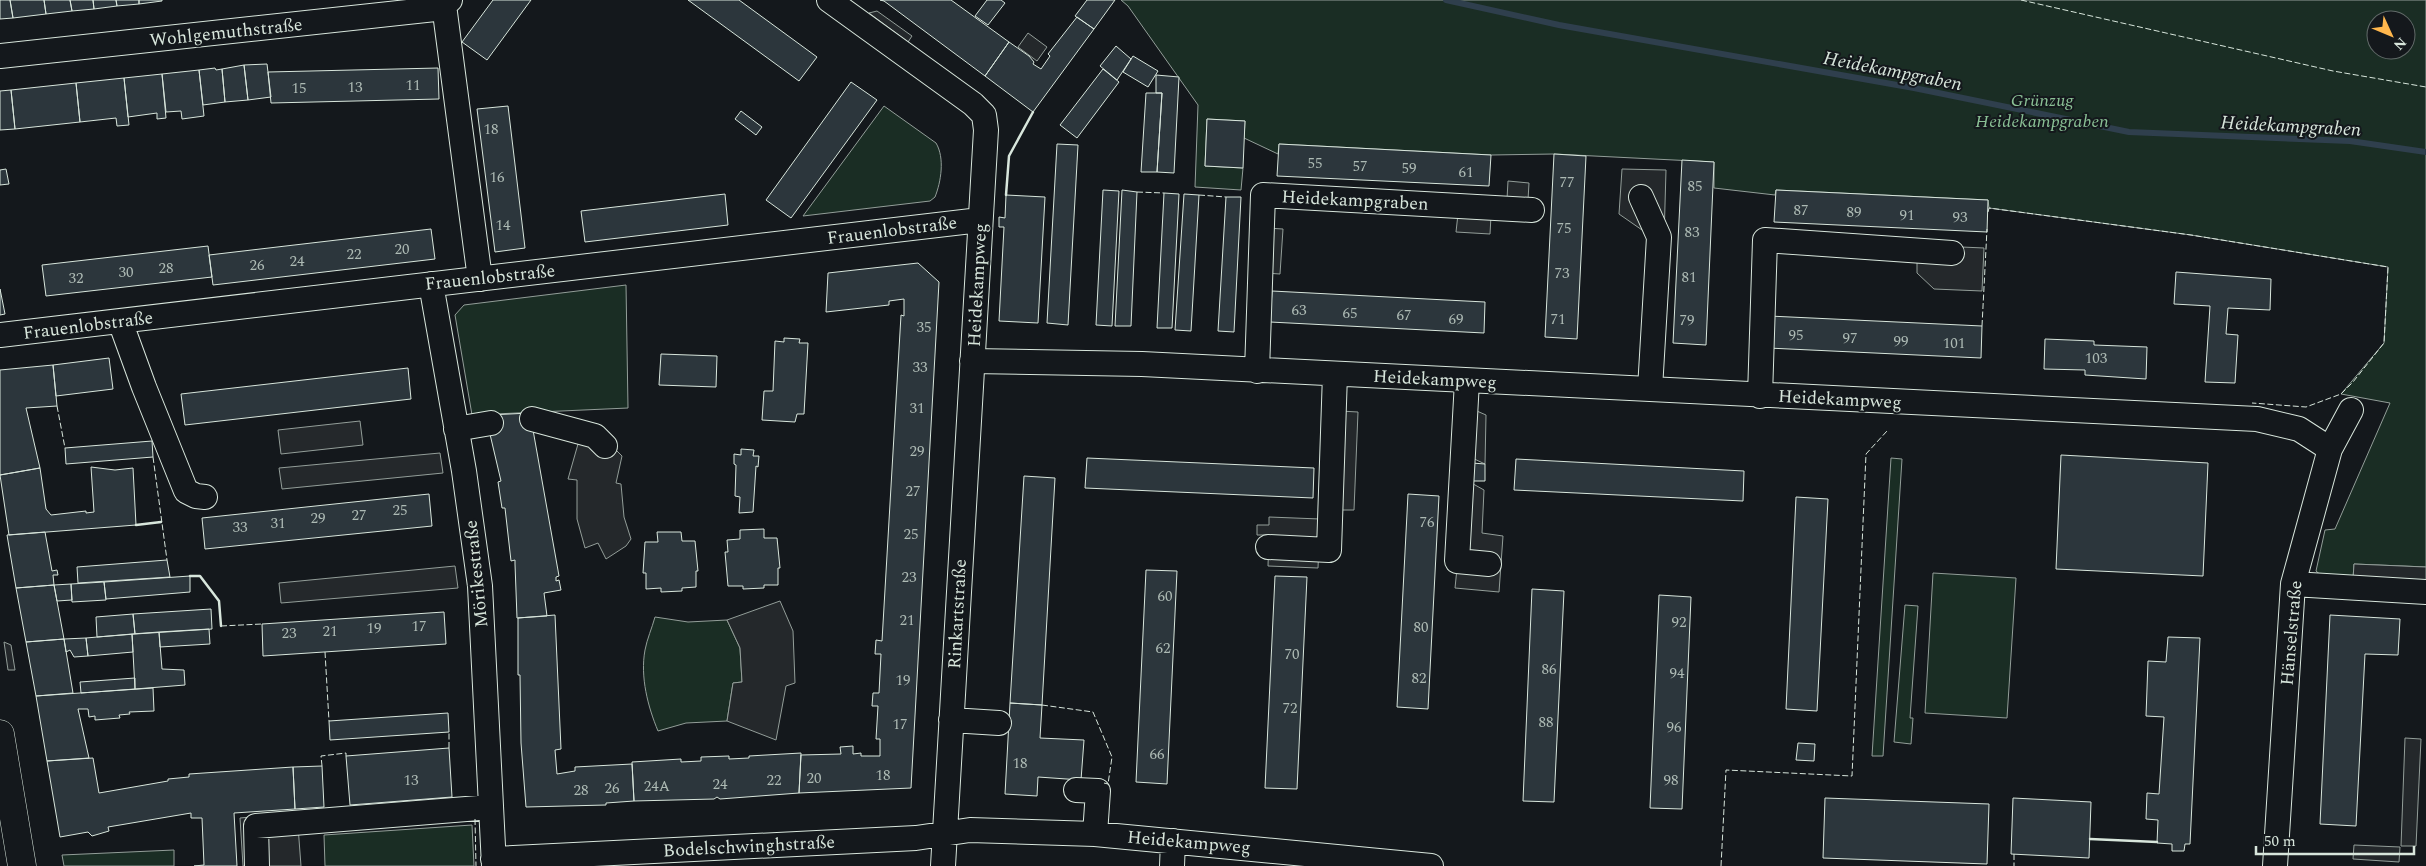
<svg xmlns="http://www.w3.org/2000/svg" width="2426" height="866" font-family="Spectral,serif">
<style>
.green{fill:#1a2d24;stroke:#939e99;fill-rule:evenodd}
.parking{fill:#24282b;stroke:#939e99}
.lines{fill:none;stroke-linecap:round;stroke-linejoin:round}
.stream{stroke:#2f3f4d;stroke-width:6}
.building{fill:#2c363c;stroke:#d8e6dc}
.minor-casing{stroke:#d8e6dc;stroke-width:26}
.major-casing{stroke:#d8e6dc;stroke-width:29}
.minor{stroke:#14181c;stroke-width:24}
.major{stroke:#14181c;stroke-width:28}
.fence{stroke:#d8e6dc;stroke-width:1;stroke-dasharray:6 2.5;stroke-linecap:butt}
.wall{stroke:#d8e6dc;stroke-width:2.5}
.labels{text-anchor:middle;stroke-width:4;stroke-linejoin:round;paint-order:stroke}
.number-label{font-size:15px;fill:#adbab4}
.street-label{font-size:18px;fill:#d8e6dc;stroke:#14181c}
.park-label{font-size:18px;font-style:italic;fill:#8ac095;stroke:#14181c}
.water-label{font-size:19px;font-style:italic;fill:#d8e6dc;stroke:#14181c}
</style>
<rect width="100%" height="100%" fill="#14181c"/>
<path class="green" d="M1121,0H2426V567L2354,564L2353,579L2323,577L2316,571L2325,530L2335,529L2390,403L2341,394L2384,343L2388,267L2191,235L1989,208L1988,200L1776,190L1775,195L1714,188V162L1554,154L1491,155L1279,144L1278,154L1244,138L1245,121L1207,119L1205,166L1243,168L1241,190L1195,187L1198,105L1128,6ZM2376,20H2406V50H2376Z
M884,106L936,143C945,158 941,182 935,197L930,201L803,216Z
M626,285L628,408L472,415L455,315L464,305Z
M1891,458L1902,459L1883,756H1872Z
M1933,573L2016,578L2007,718L1925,713Z
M1905,605L1918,606L1910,718H1913L1911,744L1894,742Z
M655,617L688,622L727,620L740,648L742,682L733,683L727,721L686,723L658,731C648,707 640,677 645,650C647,639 652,628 655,617Z
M472,825L474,866H325L324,835Z
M174,850V866H64L62,855Z"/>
<path class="parking" d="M877,11L912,36L908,42L869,13Z
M1028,33L1047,47L1037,61L1018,47Z
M1622,169L1666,170L1664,239H1655L1619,214Z
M1508,181L1529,183L1528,200L1507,199Z
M1458,214L1491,216L1490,234L1456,232Z
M1267,228L1283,229L1280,274L1265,273Z
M1917,245L1984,248L1982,291L1934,289L1917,273Z
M1470,408L1486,415L1485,464L1468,456Z
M1340,411L1358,412L1354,510H1336Z
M360,421L363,445L281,454L278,430Z
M580,437L613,447L622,456L616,483L621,484L624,517L631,539L626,546L606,559L598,543L585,548L577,519V480L568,479Z
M440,453L443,473L282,489L279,468Z
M1466,480L1484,490L1482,533L1503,536L1499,592L1455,588Z
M1269,517L1320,519L1318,568L1268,566L1269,535H1257V525H1269Z
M2354,564L2426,567V582L2353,579Z
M455,566L458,588L281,603L279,583Z
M780,601L793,631L795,683L786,686L776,740L727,721L733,683L742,682L740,648L727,620Z
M4,642L11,645L15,670H8Z
M2405,738L2421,739L2416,846H2401Z
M297,813L301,866H243L240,818Z
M2354,845L2400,847L2399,862L2353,859Z"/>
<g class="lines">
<path class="stream" d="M1446,0L1559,25L1914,88L2129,132L2350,141L2426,152"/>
</g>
<path class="building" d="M0,0H10L13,18L0,19Z
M10,0H44L46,14L13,18Z
M44,0H70L72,11L46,14Z
M70,0H93L94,9L72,11Z
M93,0H116L117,6L94,9Z
M116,0H139V4L117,6Z
M139,0H162V1L139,4Z
M493,0H531L487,60L462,42Z
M688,0H739L817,57L799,81Z
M880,0H951L1009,42L985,76L884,1Z
M987,0H1001L1005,3L988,25L975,16Z
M1087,0H1115L1094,29L1075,16Z
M1077,17L1094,29L1033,112L985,76L1009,42L1029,56L1034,62L1033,64L1041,69L1050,56L1048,54Z
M1116,46L1131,59L1117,80L1100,66Z
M1133,56L1158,71L1148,87L1123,72Z
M267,64L271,97L248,100L244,65Z
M244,65L248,100L225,102L222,69Z
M215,68L216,70L222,69L225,102L203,105L199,70Z
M438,68L439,99L271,103L268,72Z
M1103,69L1119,82L1077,138L1060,125Z
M199,70L204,116L182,119L181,111L166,112L162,74Z
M162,74L166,118L157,119V113L128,117L124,78Z
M1156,75L1179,77L1174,173L1157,172L1162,93H1156Z
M124,78L129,125L117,126L116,118L80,122L76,83Z
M851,82L877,100L791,218L766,200Z
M76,83L80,122L15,129L11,90Z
M11,90L15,129L0,130V91Z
M1146,93H1162L1157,172H1141Z
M508,106L525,248L495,252L477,109Z
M741,111L762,127L756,135L735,119Z
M1207,119L1245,121L1243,168L1205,166Z
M1057,144L1078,145L1068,325L1047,323Z
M1279,144L1491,155L1489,186L1277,176Z
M1554,154L1586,156L1577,339L1545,337Z
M1682,160L1714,162L1706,345L1673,343Z
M6,169L9,184L0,185V170Z
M1103,190L1119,191L1112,326L1096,325Z
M1122,190L1137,192L1131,326H1115Z
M1776,190L1988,200L1987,232L1774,222Z
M1164,193L1179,194L1172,328H1157Z
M725,194L728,225L585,242L581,211Z
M1184,194L1199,195L1191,331L1175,330Z
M1006,195L1045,197L1038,323L999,321L1004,227H999V217L1005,218Z
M1226,197H1241L1234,332L1218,331Z
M431,229L435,259L213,285L209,255Z
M208,246L212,277L46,296L42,265Z
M918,263L939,282L911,788L799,793L801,755L841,754L840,747L853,746V754L861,753V756H880V739H876L878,706H872L873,693H879L881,654H875L876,640L882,641L901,315L904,316V299L889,301V305L826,312L828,273Z
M2176,272L2271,279L2270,310L2228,308L2226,334L2238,335L2235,383L2205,382L2210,306L2174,304Z
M0,289L5,314L0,315Z
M1272,291L1485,302L1484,333L1270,322Z
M1769,316L1982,326L1981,358L1768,348Z
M784,338L800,339L799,343H808L804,414H797L795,422L762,420L764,391H773L775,341L784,342Z
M2045,339L2094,341V345L2147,347L2146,379L2085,375V370L2044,369Z
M661,354L717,356L716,387L659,385Z
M109,358L113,389L56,396L53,365Z
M53,365L57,406L26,408L40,468L0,475V370Z
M408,368L411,399L185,425L181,394Z
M530,413L559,576L556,577V581L559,580L561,590L544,593L547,616L517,618L515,564V560L511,561L505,508H502L498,482L501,481L489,430V415Z
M152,441L153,457L66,464L65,448Z
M741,449L754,450L753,456H759L758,467L756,466L753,512L739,513L740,497L735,496L736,465L734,464V454L741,455Z
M2061,455L2208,463L2203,576L2056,569Z
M1087,458L1314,468L1313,498L1085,488Z
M1516,459L1744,471L1743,501L1514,490Z
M1472,463L1485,464V481H1472Z
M91,467L115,470L133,468L136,525L9,535L0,475L40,468L46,509L51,515L86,511V513L94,512Z
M1024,476L1055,478L1042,705L1010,703Z
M429,494L432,526L205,549L202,518Z
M1408,494L1439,496L1428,709L1397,707Z
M1796,497L1828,499L1817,711L1786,709Z
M764,529V538H777L780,568H778V585H764V588L743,589V586H728L725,552H728L727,540L740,539V530Z
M45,532L52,571L57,570L58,575H53L54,585L16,588L7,535Z
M657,532H681L682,541H695L698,571H696V587L682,588V591L661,592V588L646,589V573H643L645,542H658Z
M167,560L170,577L78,583L77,567Z
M1146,570L1177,571L1167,784L1136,782Z
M190,576V592L106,599L104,582Z
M1275,576L1307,577L1297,789L1265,788Z
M104,582L106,600L72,602L71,584Z
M71,584L72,600L57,601L54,585Z
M54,585L64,639L26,642L16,588Z
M1532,589L1564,591L1554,802L1523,801Z
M1659,595L1691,597L1682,809L1650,808Z
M211,609L212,629L135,634L133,614Z
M444,612L446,644L263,656L262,624Z
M133,614L135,634L97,637L96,617Z
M555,615L561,749L555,750L557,774L575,771V767L632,764L634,801L606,803V805L526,807L521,743L520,675H518V618Z
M2330,615L2400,619L2398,655L2365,654L2356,826L2320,824Z
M209,629L210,644L160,647L159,632Z
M159,632L162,669L184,670L185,685L135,689L132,634Z
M132,634L133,652L88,656L86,638Z
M2168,637L2200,638L2190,844H2185L2184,851H2172V844L2157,843L2158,820L2146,819L2147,793L2159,794L2164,717L2146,716L2148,661L2166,662Z
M86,638L88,656L74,657L70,650L66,652L64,639Z
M64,639L73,693L36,696L26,642Z
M135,678V689L81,693L80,682Z
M153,688L154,711L129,712L130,714L119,715L120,718L95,720V716L89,717L88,709H78L89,758L47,761L36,696Z
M1010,703L1042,705L1040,738L1084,740L1081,780L1038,777L1037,796L1005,794Z
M448,713L449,732L330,740L329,721Z
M1798,743L1815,744L1814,761L1796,760Z
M449,748L452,797L350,805L346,756Z
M801,753L799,793L720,799L717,797L714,799L634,801L632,762L681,759V762L701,761V757L729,756V759L749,758V756Z
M93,758L99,793L168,781V779L189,777V774L293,767L295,809L234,813L237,866H194L204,865L202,818H191V813L108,827L109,831L92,836L88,832L60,837L47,761Z
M322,766L324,807L295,809L293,767Z
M1825,798L1989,804L1987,864L1823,858Z
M2013,798L2091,802L2089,858L2011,854Z"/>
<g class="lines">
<g class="minor-casing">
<path id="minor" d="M829,0L973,104L984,115L986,130L943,866
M444,5L480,279
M0,56L435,9L444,5L450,0
M1641,197L1659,237L1650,389
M431,284L464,471L480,586L494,866
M120,321L144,387L186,491L196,496L205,497
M0,335L980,220
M972,361L1142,364L2257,419L2299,429L2330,449
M1257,371L1263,195L1532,210
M1467,381L1457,561L1489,564
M1760,396L1765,240L1952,253
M532,419L595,436L605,446
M456,429L491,423
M1268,547L1329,550L1335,374
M2293,584L2426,592
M951,720L999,723
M1076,790L1098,791L1095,834
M493,859L916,838L970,830L1095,834L1431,866
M257,866L256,826L491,807
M1172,866L1173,841
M2275,866L2293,584L2330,449L2351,410"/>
</g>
<g class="major-casing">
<path id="major" d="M0,734L22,866"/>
</g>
<use href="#minor" class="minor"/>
<use href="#major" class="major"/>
<path class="fence" d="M2021,0L2333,71L2426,87
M1137,192L1164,193
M1199,195L1226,197
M1988,212L1989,208L2191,235L2388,267L2384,343L2353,382L2341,394L2306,407L2252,403
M1982,326L1987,229
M57,406L65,448
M153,457L167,560
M221,626L262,624
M325,652L329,721
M1042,705L1093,712L1112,757L1108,784L1104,783
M449,748V732
M322,766L321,756L346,753V756
M475,819L476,866
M2014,854V866
M1721,866L1726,770L1852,776L1866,454L1887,431"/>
<path class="wall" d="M1006,195L1009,156L1033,112
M136,525L161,522
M190,576H200L219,601L221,626
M2090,839L2157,842"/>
</g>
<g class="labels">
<g class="number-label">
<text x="413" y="90">11</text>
<text x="355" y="92">13</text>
<text x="299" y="93">15</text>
<text x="491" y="134">18</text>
<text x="1315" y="168">55</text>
<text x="1360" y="171">57</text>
<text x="1409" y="173">59</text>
<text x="1466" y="177">61</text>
<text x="497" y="182">16</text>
<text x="1567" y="187">77</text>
<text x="1695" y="191">85</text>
<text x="1801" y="215">87</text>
<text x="1854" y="217">89</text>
<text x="1907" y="220">91</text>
<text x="1960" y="222">93</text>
<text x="503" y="230">14</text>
<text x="1564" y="233">75</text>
<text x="1692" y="237">83</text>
<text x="402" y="254">20</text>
<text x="354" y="259">22</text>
<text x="297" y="266">24</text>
<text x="257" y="270">26</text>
<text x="166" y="273">28</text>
<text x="126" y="277">30</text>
<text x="1562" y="278">73</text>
<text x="1689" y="282">81</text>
<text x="76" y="283">32</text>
<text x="1299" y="315">63</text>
<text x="1350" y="318">65</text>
<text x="1404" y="320">67</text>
<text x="1456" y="324">69</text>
<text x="1558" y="324">71</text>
<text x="1687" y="325">79</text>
<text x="924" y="332">35</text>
<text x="1796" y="340">95</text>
<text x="1850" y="343">97</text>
<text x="1901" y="346">99</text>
<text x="1954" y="348">101</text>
<text x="2096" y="363">103</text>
<text x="920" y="372">33</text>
<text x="917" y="413">31</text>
<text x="917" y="456">29</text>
<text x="913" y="496">27</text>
<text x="400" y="515">25</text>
<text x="359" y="520">27</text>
<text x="318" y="523">29</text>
<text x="1427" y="527">76</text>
<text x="278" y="528">31</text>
<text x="240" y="532">33</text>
<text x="911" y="539">25</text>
<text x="909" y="582">23</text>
<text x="1165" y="601">60</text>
<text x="907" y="625">21</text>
<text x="1679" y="627">92</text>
<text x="419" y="631">17</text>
<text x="1421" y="632">80</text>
<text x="374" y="633">19</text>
<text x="330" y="636">21</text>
<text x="289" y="638">23</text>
<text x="1163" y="653">62</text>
<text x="1292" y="659">70</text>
<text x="1549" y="674">86</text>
<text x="1677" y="678">94</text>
<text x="1419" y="683">82</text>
<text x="903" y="685">19</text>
<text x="1290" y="713">72</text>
<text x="1546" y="727">88</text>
<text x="900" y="729">17</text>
<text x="1674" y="732">96</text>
<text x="1157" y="759">66</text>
<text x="1020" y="768">18</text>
<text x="883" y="780">18</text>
<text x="814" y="783">20</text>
<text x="411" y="785">13</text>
<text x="774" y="785">22</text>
<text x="1671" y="785">98</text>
<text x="720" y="789">24</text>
<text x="657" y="791">24A</text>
<text x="612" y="793">26</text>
<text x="581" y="795">28</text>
</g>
<g class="street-label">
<text transform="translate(226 32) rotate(-6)" y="6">Wohlgemuthstraße</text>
<text transform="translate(1355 200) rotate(3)" y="6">Heidekampgraben</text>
<text transform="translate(892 230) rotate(-7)" y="6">Frauenlobstraße</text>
<text transform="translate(490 277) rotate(-6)" y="6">Frauenlobstraße</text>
<text transform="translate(977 285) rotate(-87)" y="6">Heidekampweg</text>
<text transform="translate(88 325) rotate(-7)" y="6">Frauenlobstraße</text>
<text transform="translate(1435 379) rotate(3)" y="6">Heidekampweg</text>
<text transform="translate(1840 399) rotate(3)" y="6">Heidekampweg</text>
<text transform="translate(476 574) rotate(-96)" y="6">Mörikestraße</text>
<text transform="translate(957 614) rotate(-87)" y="6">Rinkartstraße</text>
<text transform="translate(2291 633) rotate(-85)" y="6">Hänselstraße</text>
<text transform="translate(1189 842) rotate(5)" y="6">Heidekampweg</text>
<text transform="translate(749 846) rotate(-3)" y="6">Bodelschwinghstraße</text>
</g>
<g class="park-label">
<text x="2042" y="106">Grünzug<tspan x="2042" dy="21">Heidekampgraben</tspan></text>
</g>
<g class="water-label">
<text transform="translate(1893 70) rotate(11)" y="7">Heidekampgraben</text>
<text transform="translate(2291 125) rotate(3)" y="7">Heidekampgraben</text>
</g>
</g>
<g transform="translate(2391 35) rotate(134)"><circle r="24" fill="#14181c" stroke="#626a69"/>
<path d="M0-4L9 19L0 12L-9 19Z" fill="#ffb74d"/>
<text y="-8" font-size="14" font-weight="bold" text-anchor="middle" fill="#d8e6dc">N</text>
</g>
<path d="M2256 846v8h158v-8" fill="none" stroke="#d8e6dc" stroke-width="2.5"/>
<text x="2264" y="846" font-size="15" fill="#d8e6dc" stroke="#14181c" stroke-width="4" paint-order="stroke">50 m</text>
</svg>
